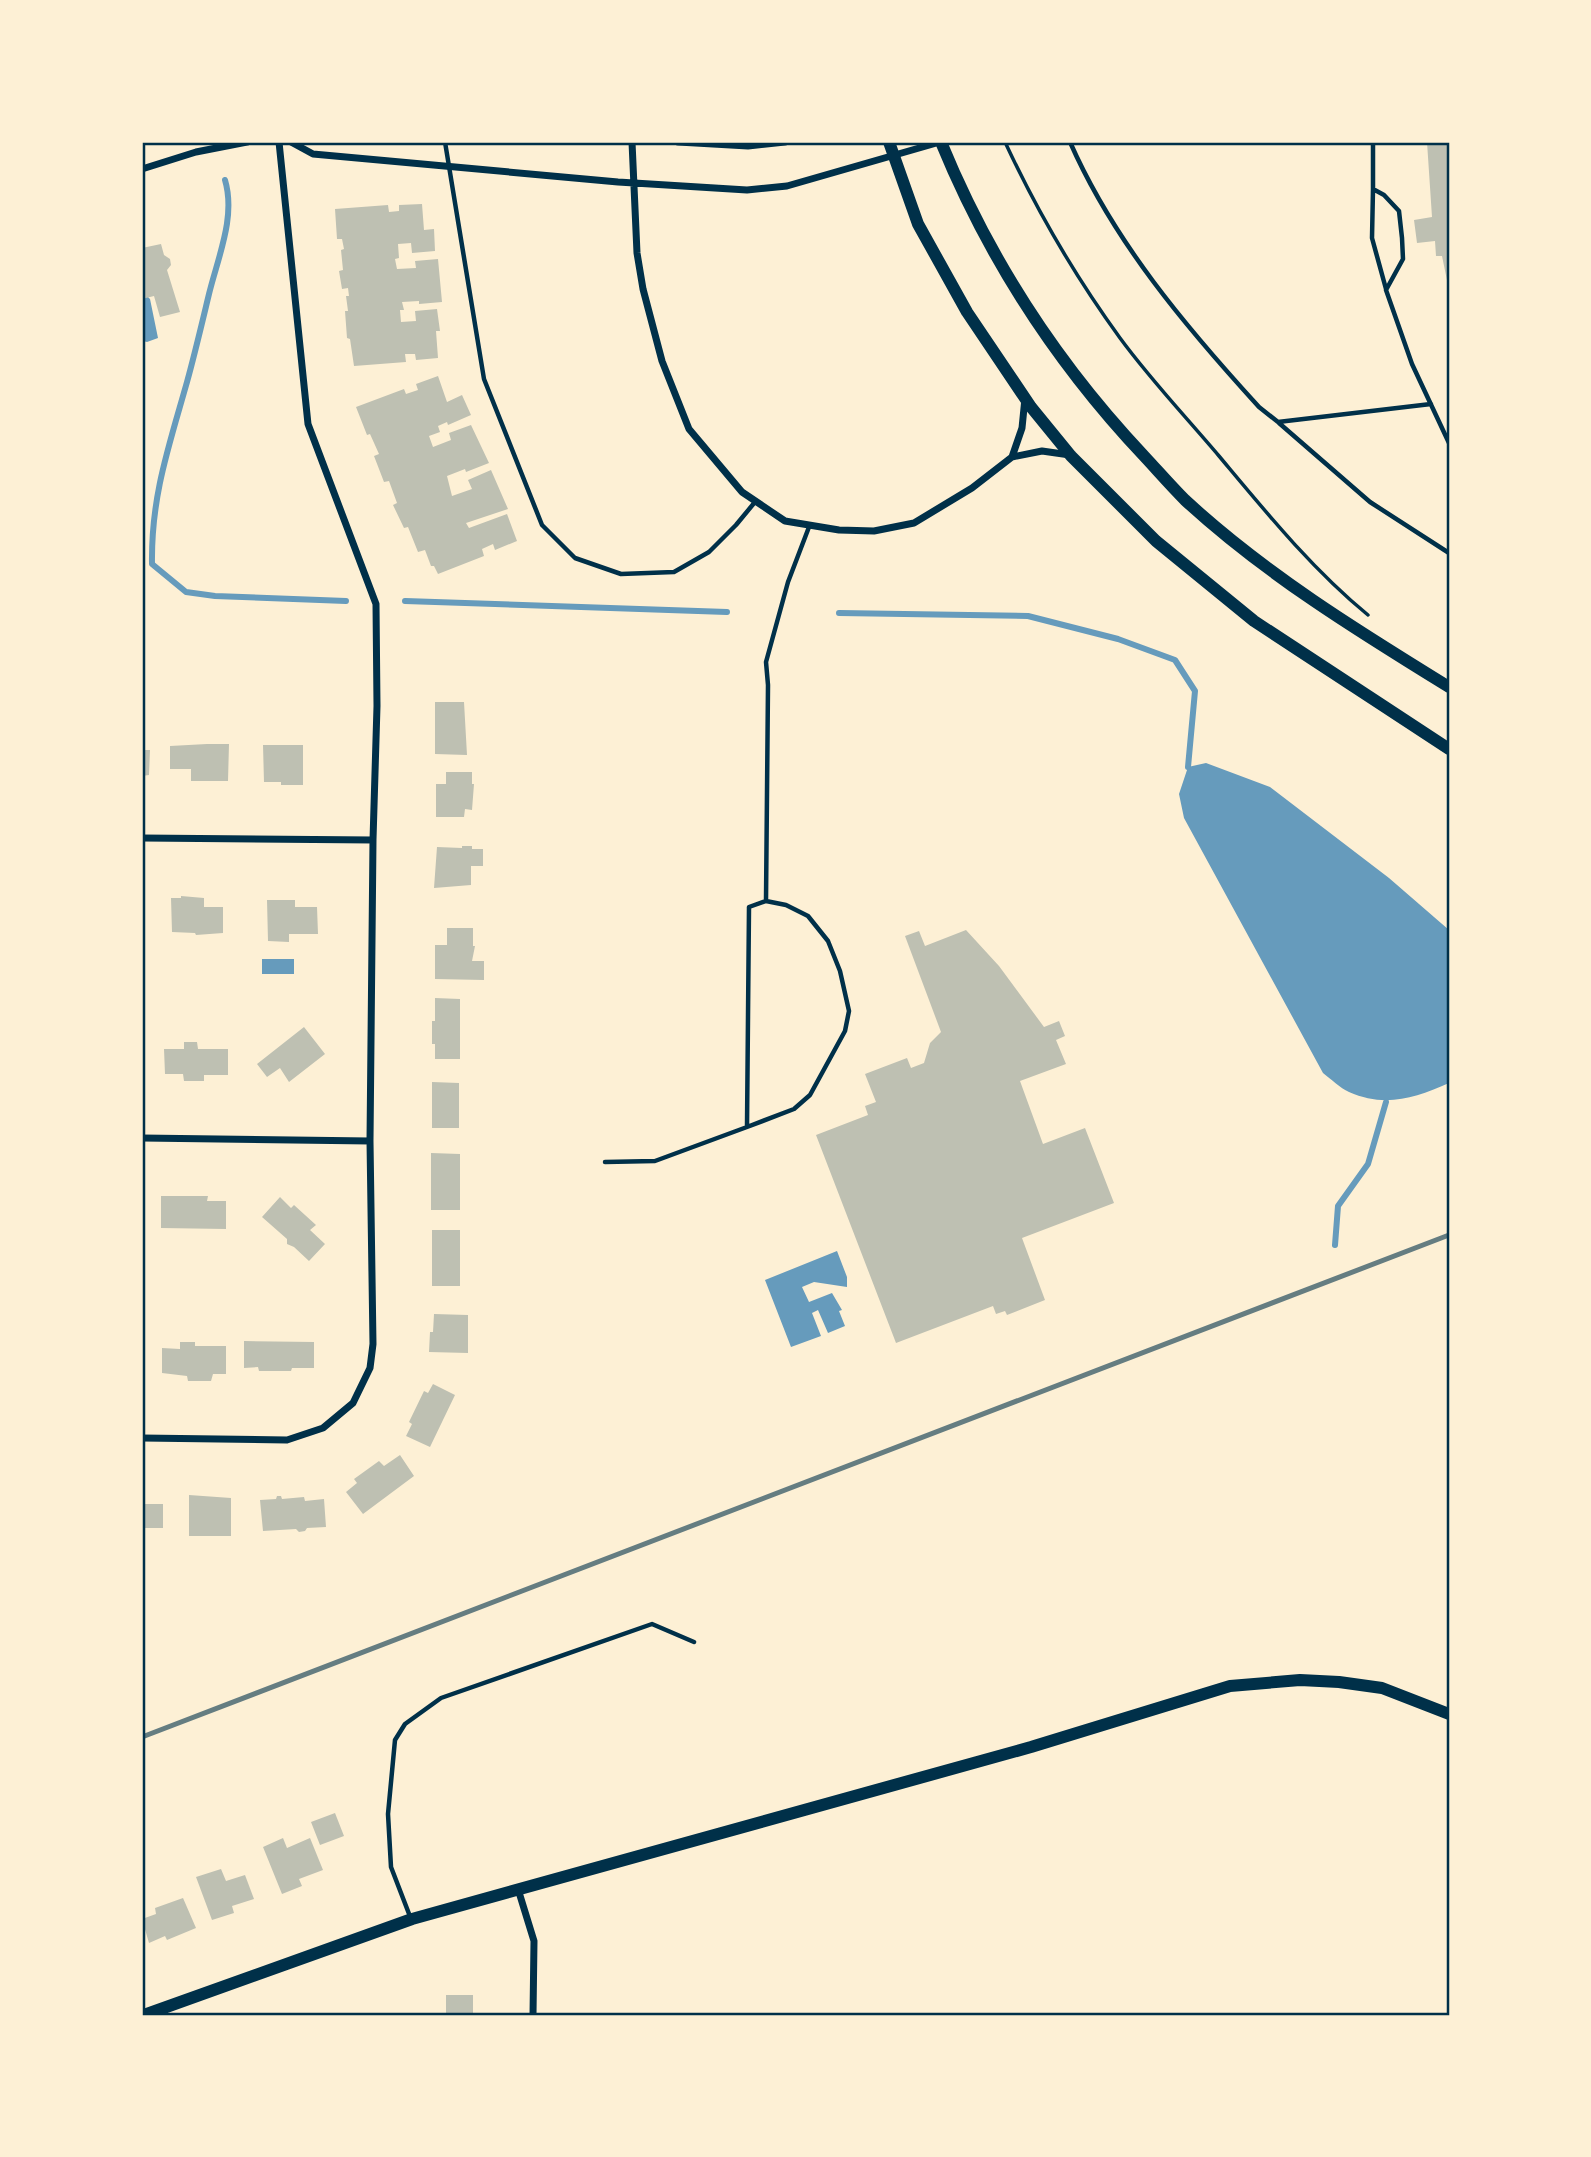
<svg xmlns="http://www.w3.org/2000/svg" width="1591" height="2157" font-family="'Exo 2',sans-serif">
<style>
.water{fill:#669bbc}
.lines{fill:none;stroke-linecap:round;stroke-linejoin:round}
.stream{stroke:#669bbc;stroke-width:6}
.building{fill:#bec0b2}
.path{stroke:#003049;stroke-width:3.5}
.service{stroke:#003049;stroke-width:4.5}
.minor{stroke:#003049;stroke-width:7}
.tertiary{stroke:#003049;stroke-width:12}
.secondary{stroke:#003049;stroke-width:12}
.rail{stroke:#657d81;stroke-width:5}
.neatline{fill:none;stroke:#003049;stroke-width:2.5}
</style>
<rect width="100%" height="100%" fill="#fdf0d5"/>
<path class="water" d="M147,296L150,299L158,338L147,342L143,341L142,337V297Z
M1206,763L1270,787L1389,878L1449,930V1083C1415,1098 1385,1108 1349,1092C1340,1088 1331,1079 1323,1073L1184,818L1179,794L1188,767Z
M262,959H294V974H262Z
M837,1251L847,1277V1287L814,1282L802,1287L809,1302L832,1293L842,1310L839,1311L845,1326L828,1333L818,1310L812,1313L821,1336L791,1347L765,1280Z"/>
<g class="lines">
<path class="stream" d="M225,180C236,217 218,257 209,294C202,323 195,353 187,382C169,446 151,496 152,564L186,592L215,596L346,601
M405,601L727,612
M839,613L1028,616L1118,639L1175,660L1195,691L1188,767
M1335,1245L1338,1206L1368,1164L1386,1102"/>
</g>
<path class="building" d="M1427,142H1449V290L1442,256H1436L1435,241L1417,243L1414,220L1432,217Z
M422,204L424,230L434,229L435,251L412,253L411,243L398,244L399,258L395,259L397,269L416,268L415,261L438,259L442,302L419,304V301L402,302L404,310H400L401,322L416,321L415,311L437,309L440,331H436L438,358L416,360L415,354H405L406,362L354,366L350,339L347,338L345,311H348L346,296H349L348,288L342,289L339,271L343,270L341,250L344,249L342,239H337L335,209L388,205L389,212L399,211V205Z
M161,244L164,255L170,259L171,265L167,270L180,312L160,317L154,296L142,299V248Z
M438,376L447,402L462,395L471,415L448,425L447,422L438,426L440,432L429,436L433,447L451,440L449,433L471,425L489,463L466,472L465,469L447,476L452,496L472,489L468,480L491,470L508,509L466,523L469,528L507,514L517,541L495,550L493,544L482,549L484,556L438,574L434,566H431L425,550L418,552L408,527L404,528L393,505L397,503L389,481L384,482L374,456L379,454L370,434L367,435L356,407L404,389L406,394L418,390L416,384Z
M435,702H464L467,755L435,754Z
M207,744H229L228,781H191V769H170V746Z
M263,745H303V785H281V782H264Z
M142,750H150L149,775L142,776Z
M446,772H472V784H474L472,810L465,809L464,817H436V784H446Z
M462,846H472V849H483V866H471V885L434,888L437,847L462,848Z
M181,896L204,898V907H223V933L196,935L195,933L172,932L171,898H181Z
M267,900H295V907H317L318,934H289V942L268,941Z
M447,928H473V946H475L472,961H484V980L435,979V945H447Z
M966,930L999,966L1044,1027L1059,1021L1065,1036L1056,1040L1066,1064L1020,1081L1043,1144L1085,1128L1114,1203L1022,1238L1045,1300L1007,1315L1005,1311L996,1314L993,1306L896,1343L816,1135L868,1115L865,1106L876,1102L865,1074L907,1058L911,1068L924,1063L930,1043L941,1032L905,936L919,931L925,946Z
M435,998L460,999V1059H435V1044H432V1021H435Z
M304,1027L325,1054L289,1082L280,1068L267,1077L257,1064Z
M184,1042H197L198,1049H228V1075H204V1081H184L183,1074H165L164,1049H184Z
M432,1082L459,1083V1128H432Z
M431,1153L460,1154V1210H431Z
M161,1196H208L207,1201H226V1229L161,1228Z
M280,1197L291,1208L294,1205L316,1225L310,1230L325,1244L309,1261L294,1247L287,1244V1239L262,1217Z
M432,1230H460V1286H432Z
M434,1314L468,1315V1353L429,1352L430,1332H433Z
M244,1341L314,1342V1368H292L291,1371H259L258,1367L244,1368Z
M180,1342H195V1346H226V1374H213L211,1381H188L187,1376L162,1373V1348L180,1349Z
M142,1348H145L144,1380H142Z
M433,1384L455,1395L430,1447L406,1436L412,1424L409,1422L424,1391L428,1393Z
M400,1455L414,1476L363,1514L346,1492L357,1483L354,1479L379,1461L384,1466Z
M142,1494H144V1504H163V1528H142Z
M189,1495L231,1498V1536H189Z
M277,1496H281L282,1499L304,1497L305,1501L324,1499L326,1527L307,1528L305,1531L299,1532L296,1529L263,1531L260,1500L276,1499Z
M335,1813L344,1836L320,1845L311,1822Z
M283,1838L287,1848L310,1838L323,1870L299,1879L302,1886L282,1894L263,1847Z
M221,1869L226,1881L245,1875L254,1899L232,1906L234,1913L212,1920L196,1877Z
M183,1898L196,1928L167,1940L165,1936L149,1943L142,1919L156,1914L155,1908Z
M446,1995H473V2015H446Z"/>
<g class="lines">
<path class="path" d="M1005,142C1037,211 1075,276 1120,338C1150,379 1186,417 1219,456C1265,511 1312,569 1368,615"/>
<path class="service" d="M445,142L484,379L542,525L575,558L621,574L674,572L709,552L736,525L755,502
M1070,142C1114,242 1186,327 1259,407L1278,422L1431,404
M1373,142V189L1384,195L1399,211L1402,238L1403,259L1386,290L1412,364L1449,443
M1373,189L1372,238L1386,289
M1279,423L1370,502L1449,553
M747,1127L794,1109L810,1095L845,1031L849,1011L840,971L828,941L808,916L786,905L766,901
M605,1162L655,1161L747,1127L749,907L766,901L768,685L766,662L788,582L809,527
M411,1919L391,1867L388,1814L395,1740L405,1724L441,1698L652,1624L694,1642"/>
<path class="minor" d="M291,142L313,154L618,182L747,190L787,186L940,142
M632,142L637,253L643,289L662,361L689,429L742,492L785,521L839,530L874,531L914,523L972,488L1012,457L1042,451L1070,455
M678,142L748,146L785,142
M142,169L196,152L247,142
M1012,457L1022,428L1025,398
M142,838L373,840
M142,1138L370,1141
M142,1438L287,1440L323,1428L353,1403L370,1368L373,1344L370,1141L373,840L377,706L376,604L308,424L279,142
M518,1889L534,1941L533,2015"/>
<path class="tertiary" d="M144,2015L412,1919L1031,1747L1230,1686L1300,1680L1339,1682L1382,1688L1449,1714"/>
<path class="secondary" d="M889,142L918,224L967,312L1031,407L1071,456L1156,541L1254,621L1449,749
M941,142C989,259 1058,365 1145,457C1158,471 1171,486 1185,500C1264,573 1358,631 1449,687"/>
<path class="rail" d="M142,1737L1449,1235"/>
</g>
<rect width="1591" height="2157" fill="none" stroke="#fdf0d5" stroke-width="287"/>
<rect x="144" y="144" width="1304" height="1870" class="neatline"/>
</svg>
